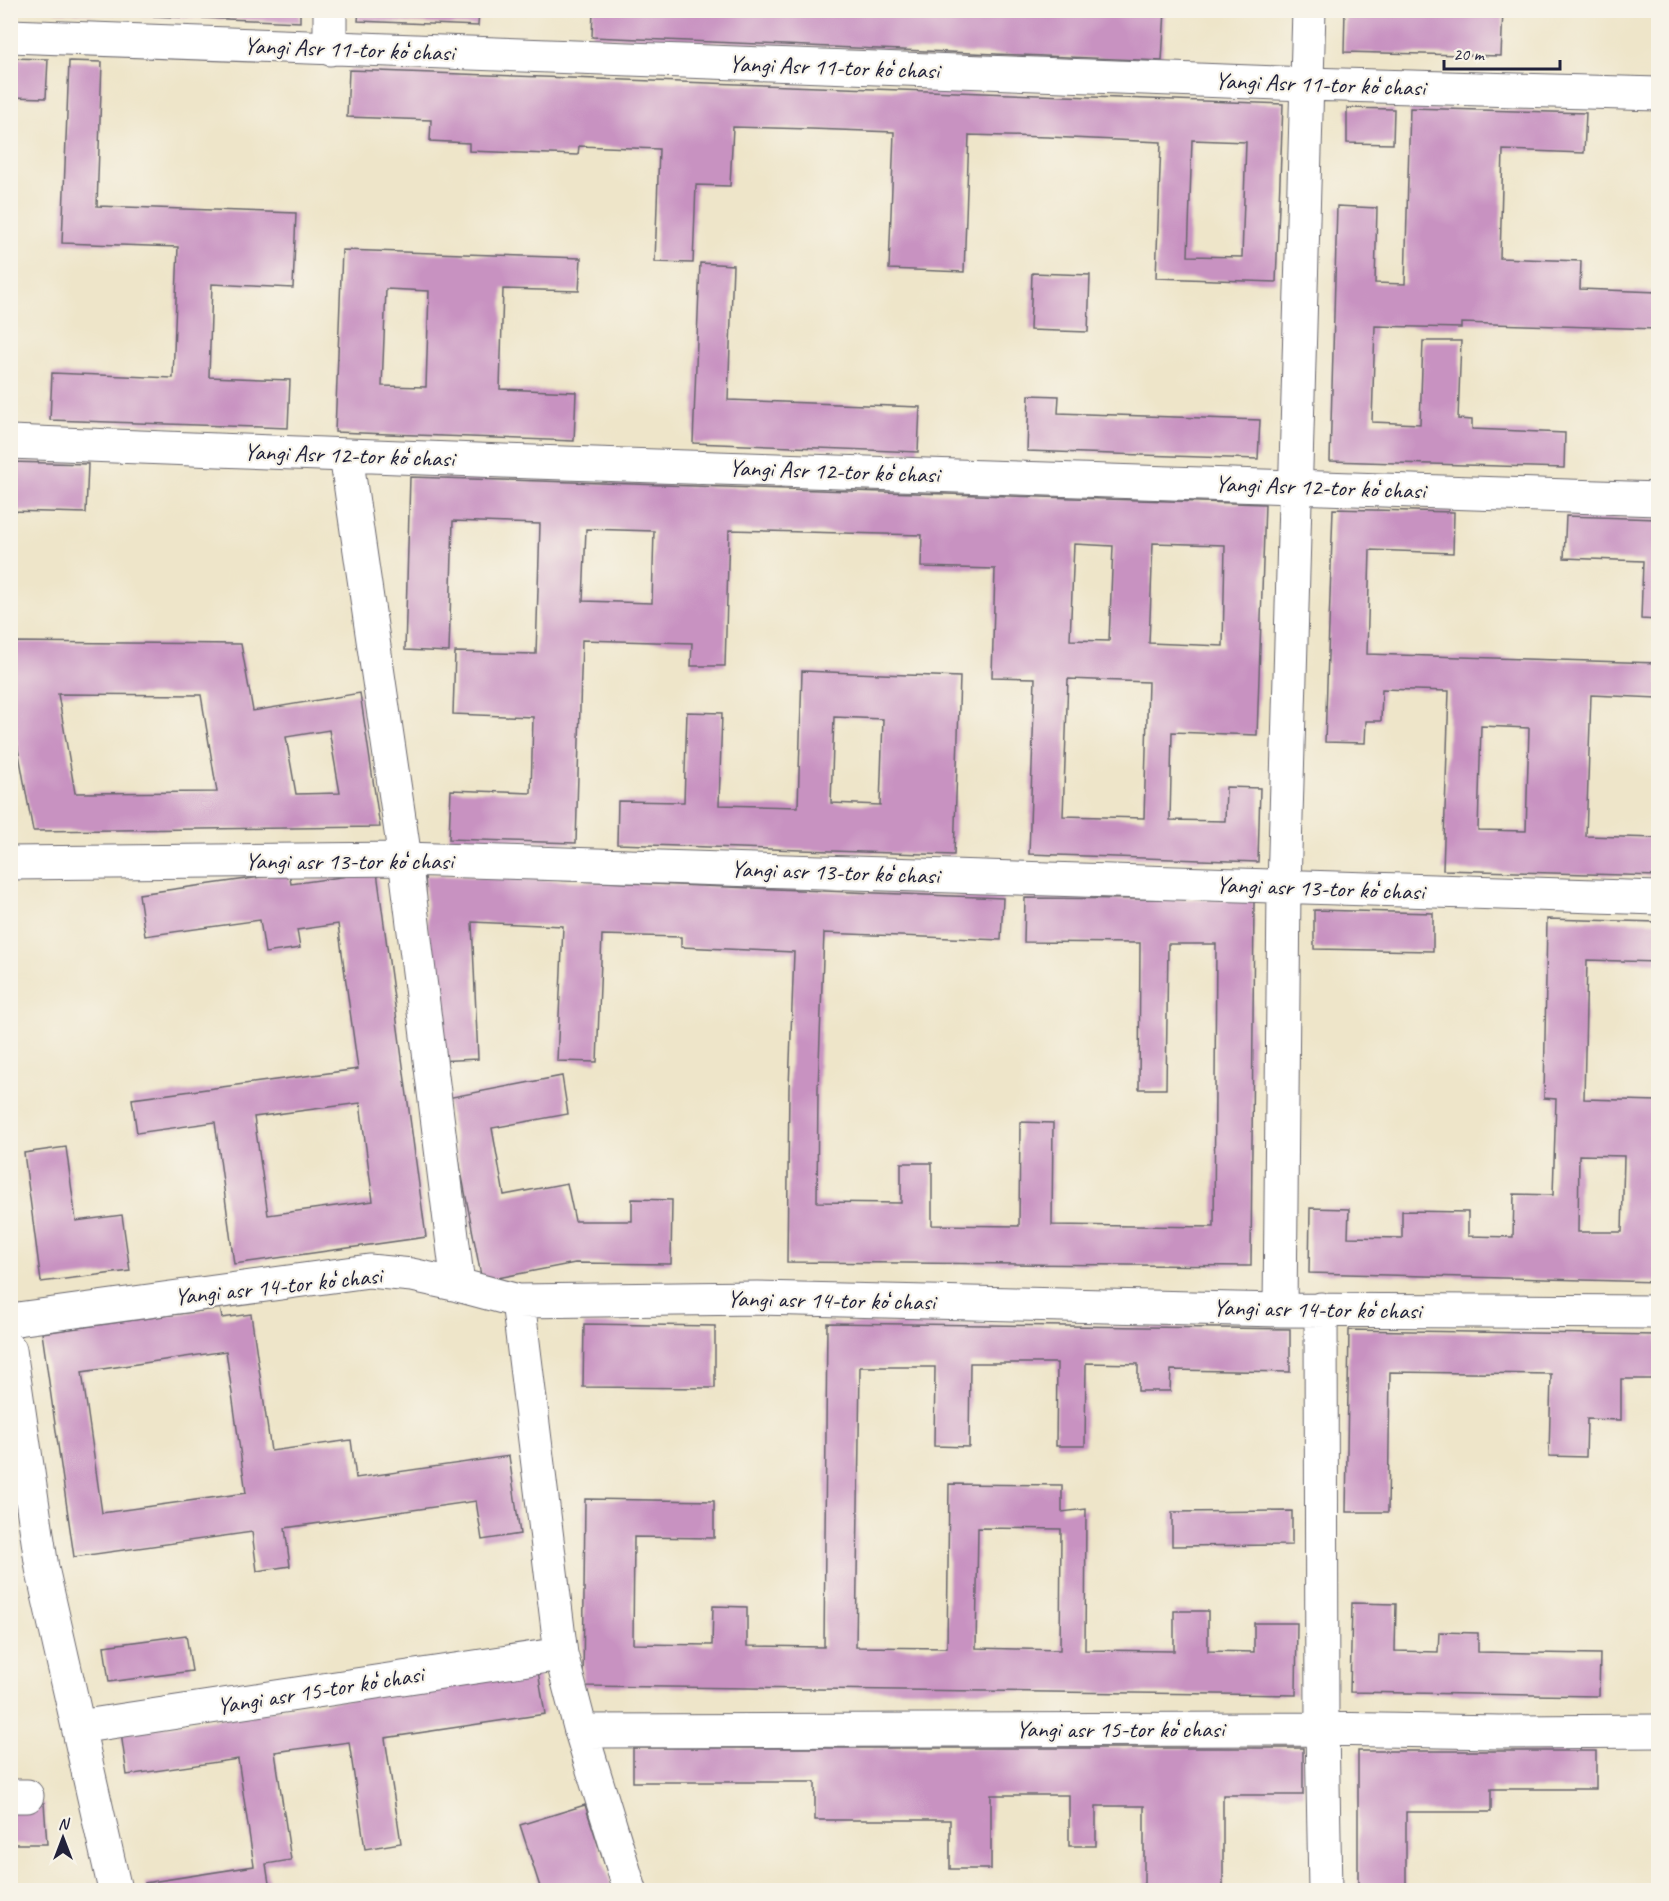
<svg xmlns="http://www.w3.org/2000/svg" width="1669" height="1901" font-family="Caveat,sans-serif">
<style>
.building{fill:#c892c1;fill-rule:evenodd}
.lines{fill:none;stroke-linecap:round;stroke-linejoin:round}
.minor-casing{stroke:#69666d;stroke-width:35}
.minor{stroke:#fff;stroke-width:33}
.labels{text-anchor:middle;stroke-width:4.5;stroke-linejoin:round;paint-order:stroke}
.street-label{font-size:24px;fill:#22223b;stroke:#f7f3e8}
</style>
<rect width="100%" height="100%" fill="#f7f3e8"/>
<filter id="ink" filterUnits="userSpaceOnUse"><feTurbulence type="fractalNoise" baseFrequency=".0167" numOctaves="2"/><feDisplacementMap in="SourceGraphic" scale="12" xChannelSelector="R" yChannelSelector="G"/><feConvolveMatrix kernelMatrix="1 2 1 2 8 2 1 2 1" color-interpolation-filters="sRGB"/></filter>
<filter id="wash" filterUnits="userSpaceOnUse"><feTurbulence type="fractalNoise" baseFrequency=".008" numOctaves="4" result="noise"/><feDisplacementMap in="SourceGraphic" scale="24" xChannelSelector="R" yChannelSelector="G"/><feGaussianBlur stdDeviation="1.35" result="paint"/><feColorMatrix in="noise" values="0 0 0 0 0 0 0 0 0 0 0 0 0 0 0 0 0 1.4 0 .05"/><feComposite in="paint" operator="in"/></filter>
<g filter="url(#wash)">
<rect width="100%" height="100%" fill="#eee5c9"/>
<g id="blocks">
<path class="building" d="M55,10H300V22L55,12Z
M359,10H479L478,26L358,21Z
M593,10H858L857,13L907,15V10H1165L1162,61L592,37Z
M1345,10H1389V13L1464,15V10H1503L1501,56L1344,52Z
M10,58L48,59L46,98L10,97Z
M69,61L102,62L97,206L296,213L293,288L212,284L209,377L290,380L288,428L50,420L52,373L173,378L178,247L62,243Z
M349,70L1283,104L1276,282L1156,278L1161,142L1048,137L969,135L964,272L889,269L894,132L811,129L733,127L730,186L696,185L693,263L655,262L659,149L579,146L578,155L469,151V143L430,141L431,120L347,117ZM1192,140L1246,142L1242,257L1188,256Z
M1347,108L1394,109L1393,144L1347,143Z
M1410,108L1586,113L1584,153L1503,150L1500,258L1581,261L1580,289L1658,292V329L1461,323V328L1375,326L1372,422L1420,424L1423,341H1461L1458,419L1472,420V429L1565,433L1564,468L1330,461L1337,206L1377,208L1375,283L1405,284Z
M342,250L581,258L579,291L503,289L500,389L576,392L574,441L335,432ZM386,289L429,291L426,387L382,386Z
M700,263L733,265L728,400L920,407L918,452L693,443Z
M1032,273L1090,275L1088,332L1030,330Z
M1029,395L1059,396L1058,413L1260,420L1258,459L1027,451Z
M10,462L88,464L86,513L10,511Z
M410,477L1265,504L1257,735L1172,732L1170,820L1225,821L1226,787L1260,788L1258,862L1029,854L1035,678L992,677L995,569L921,567L922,535L729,530L725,666H691L692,643L582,640L576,843L449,839L451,790L531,793L533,717L453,714L455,652L536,654L540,524L453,521L449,652L405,650ZM586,529L654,531L652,603L583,601ZM1153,543L1225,545L1223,646L1149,643ZM1074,544L1113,546L1109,641L1070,640ZM1068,679L1148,682L1144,818L1063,816Z
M1333,509L1454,512L1453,553L1370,550L1367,654L1658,663V698L1591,695L1586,836L1658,838V876L1443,870L1449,691L1382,689L1381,721H1366L1365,743L1325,742ZM1481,726L1529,728L1526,831L1478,830Z
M1566,516L1658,519V620L1641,619L1643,561L1564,558Z
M10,642L241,644L253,711L360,693L380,827L33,831L10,705ZM58,694L201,695L217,792L75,793ZM329,730L340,793L296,794L286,737Z
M802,671L960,677L954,855L617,844L618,801L684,802L687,712L722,713L719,805L798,807ZM834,717L883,719L880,805L831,803Z
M377,872L426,1237L234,1264L215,1122L137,1133L132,1099L358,1069L338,924L297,930L300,948L265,953L260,920L145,936L139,894L289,873L291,884ZM360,1103L373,1201L268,1215L254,1117Z
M425,875L1003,898L1001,940L824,933L818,1089L817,1202L901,1203V1163H932V1225L1019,1226L1020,1122L1053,1123L1052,1225L1214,1227L1216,944H1168L1166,1089H1139L1140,943L1024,942L1025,898L1254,900L1251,1266L787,1262L789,1088L794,952L681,947V937L602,935L597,1062L557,1061L563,926L472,922L478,1059L434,1061Z
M1314,910L1433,913V951L1314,949Z
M1547,919L1658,922V962L1587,960L1584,1099L1658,1101V1282L1309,1273L1310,1208L1349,1209L1348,1237L1402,1238V1211L1468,1212V1236L1513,1237L1514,1194L1553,1195L1556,1099L1544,1098ZM1579,1155L1624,1156L1622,1232H1578Z
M562,1076L568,1114L492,1128L504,1195L567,1183L575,1221H632V1199L672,1200L671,1264L575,1263L482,1281L447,1098Z
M66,1147L76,1221L122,1215L130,1271L41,1282L24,1153Z
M220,1308L222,1318L251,1314L271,1451L351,1440L356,1478L509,1456L520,1534L482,1540L476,1501L285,1528L290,1566L257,1571L252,1532L74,1557L42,1333ZM226,1351L246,1493L102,1513L82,1372Z
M827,1323L1290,1329V1372L1171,1370L1170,1391H1138V1364L1086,1363L1085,1446H1056L1057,1363H970L969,1447L934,1446L935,1367H860L856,1647L947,1648L949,1484L1062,1485V1512L1086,1509L1085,1650L1174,1651V1611H1208V1651L1254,1652V1623H1297L1296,1695L583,1686L585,1499L714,1501V1538L634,1537L633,1644L712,1645L713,1606L747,1607V1646L824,1647ZM978,1528L1061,1529L1060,1650L976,1648Z
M584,1324L715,1326V1388L583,1387Z
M1349,1330L1658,1335V1379H1621V1420L1587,1419L1586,1457L1549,1456L1551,1374L1390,1372L1388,1512H1346Z
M1292,1511V1545L1172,1546V1512Z
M1352,1603L1396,1604L1395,1651L1438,1652L1439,1632L1478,1633V1652L1600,1654L1599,1696L1350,1692Z
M186,1635L192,1671L109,1682L104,1646Z
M538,1671L545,1714L385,1738L401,1843L365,1849L349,1742L275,1752L291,1860L266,1864L270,1890H146L145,1883L254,1866L238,1759L127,1775L121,1733Z
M633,1748H1303V1795H1223V1890H1144V1806H1096V1846H1069V1795H991V1869H950V1820H815V1782H633Z
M1358,1751H1596V1789H1491V1812H1406V1890H1358Z
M10,1803H44L47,1844H10Z
M585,1805L613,1890H541L520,1825Z"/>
</g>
</g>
<g filter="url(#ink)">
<use href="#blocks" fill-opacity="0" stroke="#69666d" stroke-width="1.5"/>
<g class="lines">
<g class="minor-casing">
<path id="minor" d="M10,36L1307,84L1658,94
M330,49V10
M10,442L503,461L1658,499
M346,455L405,859L458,1285
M10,863L405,859L1658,898
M518,1301L561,1654L581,1731L630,1890
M1321,1309L1322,1729L1325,1890
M1280,1310L1284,887L1309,10
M10,1320L369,1271L412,1275L458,1285L518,1301L757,1298L1280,1310L1658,1312
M10,1350L42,1568L115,1890
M78,1727L561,1654
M581,1731L1322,1729L1500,1732L1658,1731
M10,1796H27"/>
</g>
<use href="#minor" class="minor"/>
</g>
</g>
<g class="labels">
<g class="street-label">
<text transform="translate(349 49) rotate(2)" y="8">Yangi Asr 11-tor koʻchasi</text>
<text transform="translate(834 67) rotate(2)" y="8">Yangi Asr 11-tor koʻchasi</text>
<text transform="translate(1320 84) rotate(2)" y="8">Yangi Asr 11-tor koʻchasi</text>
<text transform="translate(349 455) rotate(2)" y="8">Yangi Asr 12-tor koʻchasi</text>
<text transform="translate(834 471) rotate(2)" y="8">Yangi Asr 12-tor koʻchasi</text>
<text transform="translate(1320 487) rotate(2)" y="8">Yangi Asr 12-tor koʻchasi</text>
<text x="349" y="869">Yangi asr 13-tor koʻchasi</text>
<text transform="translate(835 872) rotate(2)" y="8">Yangi asr 13-tor koʻchasi</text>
<text transform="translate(1320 888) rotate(2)" y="8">Yangi asr 13-tor koʻchasi</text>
<text transform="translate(278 1286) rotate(-6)" y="8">Yangi asr 14-tor koʻchasi</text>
<text transform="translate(831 1300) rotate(1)" y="8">Yangi asr 14-tor koʻchasi</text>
<text transform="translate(1317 1309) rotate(1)" y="8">Yangi asr 14-tor koʻchasi</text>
<text transform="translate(320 1690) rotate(-9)" y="8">Yangi asr 15-tor koʻchasi</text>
<text x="1120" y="1737">Yangi asr 15-tor koʻchasi</text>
</g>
</g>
<rect width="1669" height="1901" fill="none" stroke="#f7f3e8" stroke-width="36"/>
<g transform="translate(63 1838)" stroke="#f7f3e8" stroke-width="4.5" paint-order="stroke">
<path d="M0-4.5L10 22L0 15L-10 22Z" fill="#22223b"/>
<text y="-9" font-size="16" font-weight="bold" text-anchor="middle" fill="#22223b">N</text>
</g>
<path d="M1444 60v9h116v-9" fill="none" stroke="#22223b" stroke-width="3"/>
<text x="1453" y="60" font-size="18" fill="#22223b" stroke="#f7f3e8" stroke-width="4.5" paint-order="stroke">20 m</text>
</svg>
